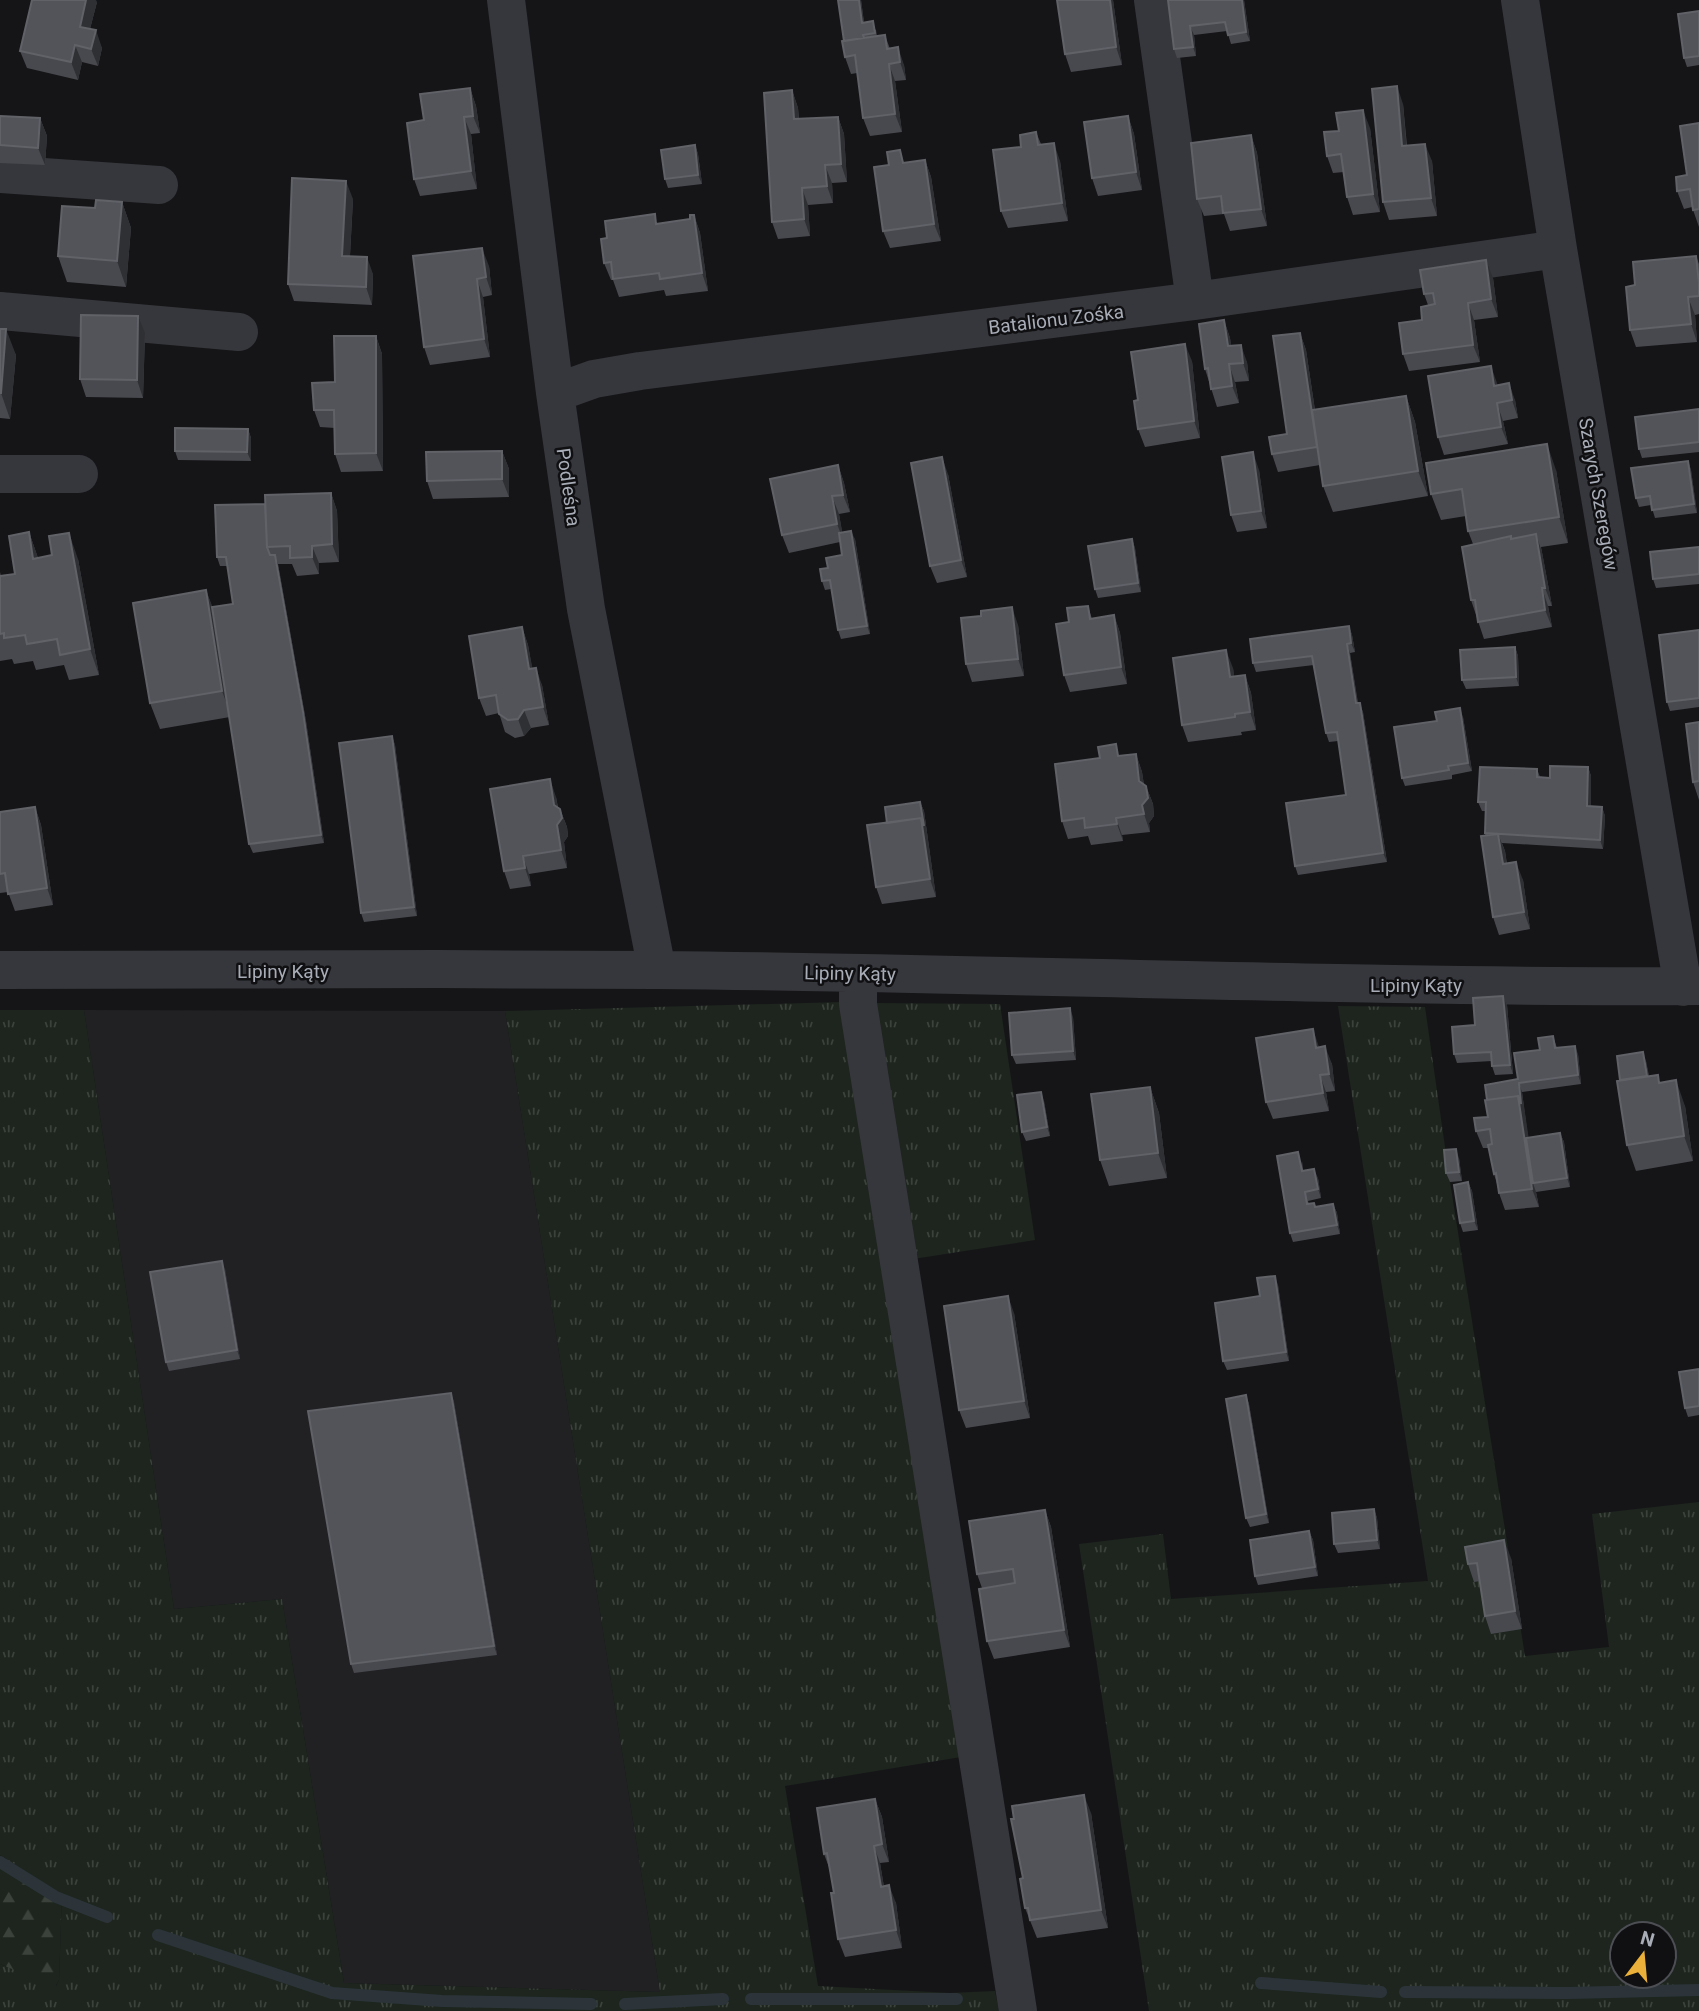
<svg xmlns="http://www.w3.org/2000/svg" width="1699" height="2011" font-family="Roboto,sans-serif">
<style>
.built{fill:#212124}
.grass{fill:url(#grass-tufts);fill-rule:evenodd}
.forest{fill:url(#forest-firs)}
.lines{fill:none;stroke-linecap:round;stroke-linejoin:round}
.stream{stroke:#2c343a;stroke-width:12}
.minor{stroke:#36373c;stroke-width:38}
.wall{fill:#48494f}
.shaded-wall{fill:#2f3034}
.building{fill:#52545a;stroke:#606268;stroke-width:2}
.labels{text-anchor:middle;stroke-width:5;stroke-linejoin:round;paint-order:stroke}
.street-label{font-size:19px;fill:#a7acb6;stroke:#101012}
</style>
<defs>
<pattern id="grass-tufts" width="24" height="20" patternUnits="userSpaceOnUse" patternTransform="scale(1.75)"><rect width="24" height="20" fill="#1d251e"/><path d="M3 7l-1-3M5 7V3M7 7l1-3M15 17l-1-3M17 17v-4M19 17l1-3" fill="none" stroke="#3b423c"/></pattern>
<pattern id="forest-firs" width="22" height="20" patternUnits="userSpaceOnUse" patternTransform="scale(1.75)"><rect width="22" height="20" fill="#1d251e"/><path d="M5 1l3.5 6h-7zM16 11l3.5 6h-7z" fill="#3b423c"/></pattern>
</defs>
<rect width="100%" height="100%" fill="#151517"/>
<path class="built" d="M84,1010L505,1011L660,1992L344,1983L282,1599L174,1609Z"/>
<path class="grass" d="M843,1002L961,1757L785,1786L818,1986L950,1993L995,1991L999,2011H0V1964L56,1986L59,1980L62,1895L0,1855V1010H84L174,1609L282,1599L344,1983L660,1992L505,1011Z
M872,1003L1000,1004L1035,1240L913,1259Z
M1338,1006L1425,1007L1450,1182L1525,1656L1609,1647L1592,1514L1699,1502V2011H1149L1079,1544L1163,1534L1171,1599L1428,1581ZM1622,1934H1664V1976H1622Z"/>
<path class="forest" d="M0,1855L62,1895L59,1980L55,1987L0,1964Z"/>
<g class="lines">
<path class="stream" d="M0,1862L56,1897L107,1917
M158,1935L332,1993L442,2001L591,2004
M1261,1983L1381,1992
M1405,1992L1567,1993L1699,1990
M751,1999H957
M625,2004L723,1999"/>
<path class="minor" d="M506,0L555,393L586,609L657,970
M1153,0L1195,301
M1520,0L1558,249L1683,987
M0,174L159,185
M0,311L239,332
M555,393L594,379L640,371L1195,301L1558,249
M0,474H79
M0,970C219,970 438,968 657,970C1005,973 1352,988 1699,986
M858,973V1004L1018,2011"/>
</g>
<path class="wall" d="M838,0H861L864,22L876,30L877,37L885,35L890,49L904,65L906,80L895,81L902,132L870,136L863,118L857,73L851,74L845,57L844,41Z
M1113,0L1122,65L1071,72L1065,54Z
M1168,0H1244L1250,41L1231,44L1227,31L1194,35L1196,56L1177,58L1174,49Z
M97,2L90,29L102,48L98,66L82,62L78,80L27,68L20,51Z
M1699,11V65L1687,67L1684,58Z
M470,88L476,106L480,133L471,134L477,189L420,196L414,179L424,120Z
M792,90L798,108L799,119L838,117L844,134L847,182L832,183L833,203L808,205L810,236L778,239L772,222Z
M1403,104L1407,146L1432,161L1437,216L1389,220L1383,202Z
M0,116L40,118L47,136L45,165L0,163Z
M1128,116L1134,134L1142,190L1098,196L1092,178Z
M1699,123V227L1692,207L1684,209L1677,191L1687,175Z
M1370,128L1380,212L1353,215L1347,197L1344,172L1333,173L1327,156Z
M1036,132L1041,144L1060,161L1068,221L1008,228L1001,211Z
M1251,135L1257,153L1267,226L1230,231L1224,214L1204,216L1197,199Z
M695,145L698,154L702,184L668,188L665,179Z
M925,160L931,177L941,241L890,248L883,231L905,163Z
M353,199L350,256L373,274L372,305L294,301L288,284Z
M122,202L131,228L126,287L67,282L58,256L95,208Z
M694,215L700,233L708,291L666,296L664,290L619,297L613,280H611L604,263L607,238L658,224L690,219Z
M413,256L489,266L492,295L483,297L490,357L430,365L424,347Z
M1696,256L1699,264V314L1695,315L1697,342L1636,347L1630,330L1635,285Z
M1493,278L1498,317L1474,320L1480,362L1409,371L1403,354L1422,320L1428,305L1424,294Z
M1224,320L1230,338L1231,346L1247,362L1249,381L1235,382L1239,403L1217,407L1205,369Z
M0,329L16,355L10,419L0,418Z
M145,333L143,398L86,397L80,379Z
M1300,333L1306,350L1315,410L1406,396L1415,422L1428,496L1333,512L1323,486L1320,465L1278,472L1272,454L1287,434Z
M376,336L382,354L383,471L341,472L335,454V428L320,427L314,410L335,382Z
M1192,361L1200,438L1145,447L1138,429Z
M1498,385L1515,400L1518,418L1503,421L1508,444L1444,455L1438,437Z
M1699,409V452L1642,458L1639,449Z
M248,429L251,438V461L178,460L175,451Z
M502,451L509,469V497L433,499L427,481Z
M1688,461L1691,470L1697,513L1655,518L1651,505L1639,507L1636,498Z
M838,465L844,483L850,512L839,514L842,532L855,539L870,634L841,639L838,630L831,589L825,590L822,581L842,555L840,542L789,553L782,535Z
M1259,470L1267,528L1237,532L1231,515Z
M1556,470L1568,543L1541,547L1552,606H1548L1552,627L1484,639L1471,600L1473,544L1468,531L1466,516L1441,520L1431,494Z
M948,474L967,577L937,583L930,566Z
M331,493L337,511L339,562L319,563V574L297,576L292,564H278L306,721L324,843L253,853L249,844L230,717L160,729L150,703L206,590L212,607L233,604L228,566H220L217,557L265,504Z
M29,532L38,558L78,559L99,675L69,680L64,665L36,670L33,661L14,664L12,659L0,661V572L1,576L15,574Z
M1132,539L1135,548L1141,592L1098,598L1095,589Z
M1699,547V584L1656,588L1653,579Z
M1088,606L1092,619L1114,615L1120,633L1127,684L1070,692L1064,675L1069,622Z
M981,616L1018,625L1024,676L972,682L966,664Z
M1349,626L1352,635L1355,652L1350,653L1358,703L1363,712L1387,862L1298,875L1295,866L1346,795L1338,741L1329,742L1326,733L1314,665L1256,672L1253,663Z
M522,627L528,645L532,668L542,685L549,725L531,728L524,736L515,738L505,732L499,713L486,716L479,698Z
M1699,630V707L1670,711L1667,702Z
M1515,647L1518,656L1519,686L1466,689L1462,680Z
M1233,668L1234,677L1245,675L1251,693L1256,730L1241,732L1242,735L1188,742L1182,725Z
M1463,717L1472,771L1452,775V779L1405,786L1402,778L1437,721Z
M1699,722V800L1693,782Z
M392,736L395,745L417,916L364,922L361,913Z
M1136,754L1142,772L1144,785L1146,786L1153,804L1154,816L1149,823L1150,832L1122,835L1123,841L1091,845L1088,836L1068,839L1062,821L1120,756Z
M1588,767L1591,776V806L1602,807L1605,816L1603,849L1502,843L1505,851L1507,864L1523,880L1530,929L1499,935L1493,917L1485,833L1486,811H1482L1478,802L1537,769L1540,777L1550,778Z
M556,797L558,807L560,809L567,827L568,836L564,842L567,868L529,874L531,886L510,889L504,871Z
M920,802L924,811L936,897L882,904L876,887L887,823Z
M35,807L41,825L53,905L15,911L8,892L0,893V812Z
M1503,996L1507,1005L1513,1074L1495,1075L1492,1066V1061L1457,1063L1454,1054L1475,1025Z
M1073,1017L1076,1060L1016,1064L1012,1055Z
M1553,1036L1557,1048L1578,1054L1581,1084L1522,1092L1528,1138L1560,1133L1564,1142L1570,1187L1536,1192L1539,1207L1505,1210L1499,1193L1497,1184L1494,1174L1489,1148H1483L1476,1131L1488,1117L1487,1100L1518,1079L1540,1050Z
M1320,1047L1332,1064L1335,1091L1326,1092L1329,1111L1273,1119L1266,1102Z
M1646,1061L1649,1076L1661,1083L1685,1106L1693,1161L1636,1171L1627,1145L1620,1080Z
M1150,1087L1159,1113L1167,1178L1109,1186L1100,1160Z
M1044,1101L1050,1136L1026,1141L1022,1132Z
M1459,1158L1462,1181L1450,1182L1446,1173Z
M1302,1161L1303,1170L1318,1178L1321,1198L1308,1201L1309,1204L1316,1207L1333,1204L1337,1213L1340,1234L1293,1242L1290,1233Z
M1468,1182L1472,1191L1478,1230L1463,1232L1460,1223Z
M225,1269L240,1359L169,1371L166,1362Z
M1278,1285L1289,1361L1227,1370L1223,1361L1260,1296Z
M1014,1313L1030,1418L966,1428L959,1410Z
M1699,1369V1415L1688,1417L1685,1408Z
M451,1393L454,1402L497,1655L354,1673L351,1664Z
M1246,1395L1249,1404L1269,1523L1250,1527L1246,1518Z
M1374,1509L1377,1518L1380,1549L1338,1553L1334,1544Z
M1045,1510L1051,1527L1070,1647L994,1659L987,1641L982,1588L977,1574Z
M1309,1531L1313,1540L1318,1576L1258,1585L1255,1576Z
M1511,1558L1522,1629L1491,1634L1485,1616L1480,1581L1474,1582L1468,1564Z
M875,1799L882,1817L889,1862L880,1863L884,1887L896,1903L902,1948L845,1957L838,1939L834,1893L830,1870L824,1854Z
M1091,1813L1108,1928L1037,1938L1025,1908L1023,1878Z"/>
<path class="shaded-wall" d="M86,0H96L97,2L86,44L80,27Z
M859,0H861L865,32L862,23Z
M1110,0H1113L1122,65L1116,47Z
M1242,0H1244L1250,41L1246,32Z
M1190,26L1194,35L1196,56L1193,47Z
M96,30L102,48L98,66L91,49Z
M75,45L82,62L78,80L71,62Z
M898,47L904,65L906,80L900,62Z
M889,64L895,81L902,132L895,114Z
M1397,86L1403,104L1408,164L1402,146Z
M470,88L476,106L480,133L473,116Z
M792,90L798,108L800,137L794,119Z
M1363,110L1370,128L1380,212L1373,194Z
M1128,116L1134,134L1142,190L1136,172Z
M464,117L471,134L477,189L471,171Z
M838,117L844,134L847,182L841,164Z
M40,118L47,136L45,165L38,148Z
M1251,135L1257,153L1267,226L1261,209Z
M1054,143L1060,161L1068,221L1062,203Z
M1425,144L1432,161L1437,216L1431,198Z
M695,145L698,154L702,184L698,175Z
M925,160L931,177L941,241L934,224Z
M825,165L832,183L833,203L827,186Z
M346,181L353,199L349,273L342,256Z
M802,188L808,205L810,236L804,219Z
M122,202L131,228L126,287L117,261Z
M694,215L700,233L708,291L702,273Z
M482,248L489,266L492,295L486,277Z
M367,257L373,274L372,305L366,287Z
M1486,260L1493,278L1498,317L1491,299Z
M477,279L483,297L490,357L484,339Z
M1688,297L1695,315L1697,342L1691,324Z
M1468,303L1474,320L1480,362L1473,345Z
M138,316L145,333L143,398L137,380Z
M1224,320L1230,338L1234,364L1228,346Z
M6,329L16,355L10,419L1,393Z
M1300,333L1306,350L1323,465L1317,447Z
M376,336L382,354L383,471L376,453Z
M1185,344L1192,361L1200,438L1194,421Z
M1241,345L1247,362L1249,381L1243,363Z
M1229,364L1235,382L1239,403L1232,386Z
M1491,366L1497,383L1501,403L1494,386Z
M1509,383L1515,400L1518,418L1512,400Z
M1406,396L1415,422L1428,496L1418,471Z
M1497,403L1503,421L1508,444L1501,427Z
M248,429L251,438V461L247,452Z
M1547,444L1556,470L1568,543L1559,517Z
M502,451L509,469V497L502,479Z
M1253,452L1259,470L1267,528L1261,511Z
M942,457L948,474L967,577L961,560Z
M1688,461L1691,470L1697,513L1694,504Z
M838,465L844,483L850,512L843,495Z
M331,493L337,511L339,562L332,544Z
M832,496L839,514L844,542L837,524Z
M851,531L855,539L870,634L867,626Z
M29,532L38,558L33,559Z
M69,533L78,559L99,675L90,649Z
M1536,534L1542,552L1552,606L1545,588Z
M1132,539L1135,548L1141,592L1138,583Z
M312,546L319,563V574L312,557Z
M275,555L278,564L306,721L324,843L321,835Z
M1542,588L1548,606L1552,627L1545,610Z
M206,590L216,616L231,716L222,691Z
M1012,607L1018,625L1024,676L1018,659Z
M1114,615L1120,633L1127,684L1121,667Z
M1349,626L1352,635L1355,652L1351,643Z
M522,627L528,645L536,687L529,669Z
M1347,644L1350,653L1359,712L1356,703Z
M1515,647L1518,656L1519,686L1516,677Z
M1226,650L1233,668L1237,695L1230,677Z
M536,668L542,685L549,725L543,707Z
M1245,675L1251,693L1256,730L1250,712Z
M1360,703L1363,712L1387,862L1383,853Z
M1460,708L1463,717L1472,771L1468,763Z
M524,710L531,728L524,736L518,719Z
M392,736L395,745L417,916L414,907Z
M1136,754L1142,772L1146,799L1139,781Z
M1588,767L1591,776V815L1587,806Z
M550,779L556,797L560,821V809L567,827L568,836L564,842L567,868L561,850Z
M1146,786L1153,804L1154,816L1149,823L1150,832L1144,814L1142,805Z
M920,802L924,811L936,897L930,879L921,818Z
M35,807L41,825L53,905L47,888Z
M1602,807L1605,816L1603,849L1600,840Z
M1116,818L1122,835L1123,841L1117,824Z
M1498,834L1505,851L1509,882L1503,864Z
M523,856L529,874L531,886L525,868Z
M1516,862L1523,880L1530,929L1524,912Z
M1503,996L1507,1005L1513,1074L1510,1065Z
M1070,1008L1073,1017L1076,1060L1073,1051Z
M1313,1029L1319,1047L1322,1065L1316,1048Z
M1325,1046L1332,1064L1335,1091L1329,1074Z
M1575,1046L1578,1054L1581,1084L1578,1075Z
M1643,1052L1646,1061L1653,1103L1650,1094Z
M1320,1075L1326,1092L1329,1111L1323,1093Z
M1676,1080L1685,1106L1693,1161L1684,1136Z
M1519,1083L1522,1092L1535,1182L1533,1183L1536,1192L1539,1207L1532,1189L1518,1096Z
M1150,1087L1159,1113L1167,1178L1158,1153Z
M1041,1092L1044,1101L1050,1136L1047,1127Z
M1560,1133L1564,1142L1570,1187L1567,1178Z
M1456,1149L1459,1158L1462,1181L1459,1172Z
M1314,1169L1318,1178L1321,1198L1318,1189Z
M1468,1182L1472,1191L1478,1230L1474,1221Z
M1333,1204L1337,1213L1340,1234L1337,1225Z
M222,1261L225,1269L240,1359L237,1350Z
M1275,1276L1278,1285L1289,1361L1286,1352Z
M1008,1296L1014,1313L1030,1418L1024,1401Z
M451,1393L454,1402L497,1655L494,1646Z
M1246,1395L1249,1404L1269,1523L1266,1514Z
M1374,1509L1377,1518L1380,1549L1377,1540Z
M1045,1510L1051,1527L1070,1647L1064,1630Z
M1309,1531L1313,1540L1318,1576L1315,1567Z
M1504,1540L1511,1558L1522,1629L1515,1611Z
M1084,1795L1091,1813L1108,1928L1101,1910Z
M875,1799L882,1817L889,1862L882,1844Z
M874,1846L880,1863L887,1905L881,1887Z
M889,1885L896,1903L902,1948L896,1930Z"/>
<path class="building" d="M32,0H86L80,27L96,30L91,49L75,45L71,62L20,51Z
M838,0H859L862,23L873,21L875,33L863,35L864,38L844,41Z
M1057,0H1110L1116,47L1065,54Z
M1168,0H1242L1246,32L1228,35L1225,22L1190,26L1193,47L1174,49Z
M1699,11V56L1684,58L1678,14Z
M885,35L887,49L898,47L900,62L889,64L895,114L863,118L855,55L845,57L842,41Z
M1397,86L1402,146L1425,144L1431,198L1383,202L1372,89Z
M470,88L473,116L464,117L471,171L414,179L407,123L424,120L420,94Z
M792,90L794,119L838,117L841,164L825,165L827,186L802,188L804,219L772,222L764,93Z
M1363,110L1373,194L1347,197L1341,154L1327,156L1324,132L1339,131L1336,113Z
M0,116L40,118L38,148L0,145Z
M1128,116L1136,172L1092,178L1084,122Z
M1699,123V209L1693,210L1690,189L1677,191L1676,177L1687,175L1680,126Z
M1036,132L1038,145L1054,143L1062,203L1001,211L993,150L1021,147L1020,135Z
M1251,135L1261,209L1223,213L1221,196L1197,199L1191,143Z
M695,145L698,175L665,179L661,150Z
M900,150L903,163L925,160L934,224L883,231L874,167L889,165L887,152Z
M292,178L346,181L342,256L367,257L366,287L288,284Z
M96,200L122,202L117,261L58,256L62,206L95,208Z
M655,214L656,224L690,219V215H694L702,273L660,279L659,273L613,279L611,262L604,263L601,239L607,238L605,221Z
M482,248L486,277L477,279L484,339L424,347L413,256Z
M1696,256L1699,283V296L1688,297L1691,324L1630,330L1626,287L1635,285L1633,262Z
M1486,260L1491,299L1468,303L1473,345L1403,354L1399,323L1422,320L1421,307L1435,304L1433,293L1424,294L1420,270Z
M81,315L138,316L137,380L80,379Z
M1224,320L1228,346L1241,345L1243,363L1229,364L1232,386L1211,389L1208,368L1205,369L1199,324Z
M0,329H6L1,393H0Z
M1300,333L1317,447L1272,454L1269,437L1287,434L1273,336Z
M334,336H376V453L335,454L334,410H314L312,383L335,382Z
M1185,344L1194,421L1138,429L1134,401L1138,400L1131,352Z
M1491,366L1494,386L1509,383L1512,400L1497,403L1501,427L1438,437L1428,376Z
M1406,396L1418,471L1323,486L1312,410Z
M1699,409V442L1639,449L1635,417Z
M175,428L248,429L247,452L175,451Z
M1547,444L1559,517L1468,531L1462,489L1431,494L1426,463Z
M502,451V479L427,481L426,452Z
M1253,452L1261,511L1231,515L1222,457Z
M942,457L961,560L930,566L911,463Z
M1688,461L1694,504L1652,510L1650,496L1636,498L1631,468Z
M838,465L843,495L832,496L837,524L782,535L770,479Z
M331,493L332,544L312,546V557L290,558V546L267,547L265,495Z
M265,504L267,547L270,555H275L303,712L321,835L249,844L212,607L233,604L226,557H217L215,505Z
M851,531L867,626L838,630L830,580L822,581L820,569L828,568L826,558L842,555L839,533Z
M29,532L33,559L52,555L49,536L69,533L90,649L60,655L57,639L27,644L25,635L4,638V633L0,634V576L15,574L9,536Z
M1536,534L1545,588H1542L1545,610L1478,622L1475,600H1471L1462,547L1511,536V539Z
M1132,539L1138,583L1095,589L1088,546Z
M1699,547V574L1653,579L1650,552Z
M206,590L222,691L150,703L133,603Z
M1088,606L1090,619L1114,615L1121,667L1064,675L1056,624L1069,622L1067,608Z
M1012,607L1018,659L966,664L961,618L981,616V611Z
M1349,626L1351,643L1347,644L1356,703H1360L1383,853L1295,866L1286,803L1346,795L1337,732L1326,733L1312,656L1253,663L1250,639Z
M522,627L529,669L536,668L543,707L524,710L518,719L508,720L499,714L496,695L479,698L469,636Z
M1699,630V698L1667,702L1659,635Z
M1515,647L1516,677L1462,680L1460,650Z
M1226,650L1230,677L1245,675L1250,712L1235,714V717L1182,725L1173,658Z
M1460,708L1468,763L1448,766L1449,770L1402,778L1394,727L1437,721L1435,712Z
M1699,722V781L1693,782L1686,724Z
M392,736L414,907L361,913L339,743Z
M1116,744L1118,756L1136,754L1139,781L1146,786L1148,798L1142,805L1144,814L1116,818L1117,824L1085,828L1084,818L1062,821L1055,764L1100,758L1098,747Z
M1550,766L1588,767L1587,806L1602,807L1600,840L1485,833L1486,802H1478L1480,767L1537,769V777L1550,778Z
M550,779L554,805L560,809L562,818L557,825L561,850L523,856L525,868L504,871L490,789Z
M920,802L924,826L921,818L887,823L885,807Z
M35,807L47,888L8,894L5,873L0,874V812Z
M921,818L930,879L876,887L867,825Z
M1498,834L1503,864L1516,862L1524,912L1493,917L1481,836Z
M1503,996L1510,1065L1492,1066L1491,1052L1454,1054L1452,1027L1475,1025L1473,998Z
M1070,1008L1073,1051L1012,1055L1009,1013Z
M1313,1029L1316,1048L1325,1046L1329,1074L1320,1075L1323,1093L1266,1102L1256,1038Z
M1553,1036L1555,1048L1575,1046L1578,1075L1519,1083L1521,1104L1518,1096L1487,1100L1485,1085L1518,1079L1514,1053L1540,1050L1538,1038Z
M1643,1052L1647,1076L1620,1080L1617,1056Z
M1658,1075L1659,1083L1676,1080L1684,1136L1627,1145L1617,1081Z
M1150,1087L1158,1153L1100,1160L1091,1094Z
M1041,1092L1047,1127L1022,1132L1017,1095Z
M1518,1096L1532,1189L1499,1193L1496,1173L1494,1174L1488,1145L1492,1144L1490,1129L1476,1131L1474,1118L1488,1117L1485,1100Z
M1560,1133L1567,1178L1533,1183L1526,1138Z
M1456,1149L1459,1172L1446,1173L1444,1150Z
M1298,1152L1302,1171L1314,1169L1318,1189L1305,1192L1307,1204L1314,1203L1315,1207L1333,1204L1337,1225L1290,1233L1277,1156Z
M1468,1182L1474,1221L1460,1223L1454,1185Z
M222,1261L237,1350L166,1362L150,1272Z
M1275,1276L1286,1352L1223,1361L1215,1303L1260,1296L1257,1278Z
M1008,1296L1024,1401L959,1410L944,1306Z
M1699,1369V1406L1685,1408L1679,1372Z
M451,1393L494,1646L351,1664L308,1411Z
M1246,1395L1266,1514L1246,1518L1226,1399Z
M1374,1509L1377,1540L1334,1544L1332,1513Z
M1045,1510L1064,1630L987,1641L979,1589L1015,1583L1013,1569L977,1574L969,1521Z
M1309,1531L1315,1567L1255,1576L1250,1540Z
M1504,1540L1515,1611L1485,1616L1477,1563L1468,1564L1465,1547Z
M1084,1795L1101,1910L1030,1920L1028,1908H1025L1020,1879L1023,1878L1011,1819H1014L1012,1806Z
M875,1799L882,1844L874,1846L881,1887L889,1885L896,1930L838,1939L831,1893H834L827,1853L824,1854L817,1808Z"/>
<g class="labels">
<g class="street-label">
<text transform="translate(1056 319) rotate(-7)" y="7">Batalionu Zośka</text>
<text transform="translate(569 487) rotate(82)" y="7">Podleśna</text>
<text transform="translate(1599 494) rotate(80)" y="7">Szarych Szeregów</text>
<text x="283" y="978">Lipiny Kąty</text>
<text transform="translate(850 973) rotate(1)" y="7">Lipiny Kąty</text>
<text x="1416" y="992">Lipiny Kąty</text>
</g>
</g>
<g transform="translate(1643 1955) rotate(16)"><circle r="33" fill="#101012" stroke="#4c4e54" stroke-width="2"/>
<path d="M0-5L12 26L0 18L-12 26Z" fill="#eab039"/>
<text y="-10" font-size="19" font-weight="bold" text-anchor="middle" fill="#a7acb6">N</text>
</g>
</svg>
